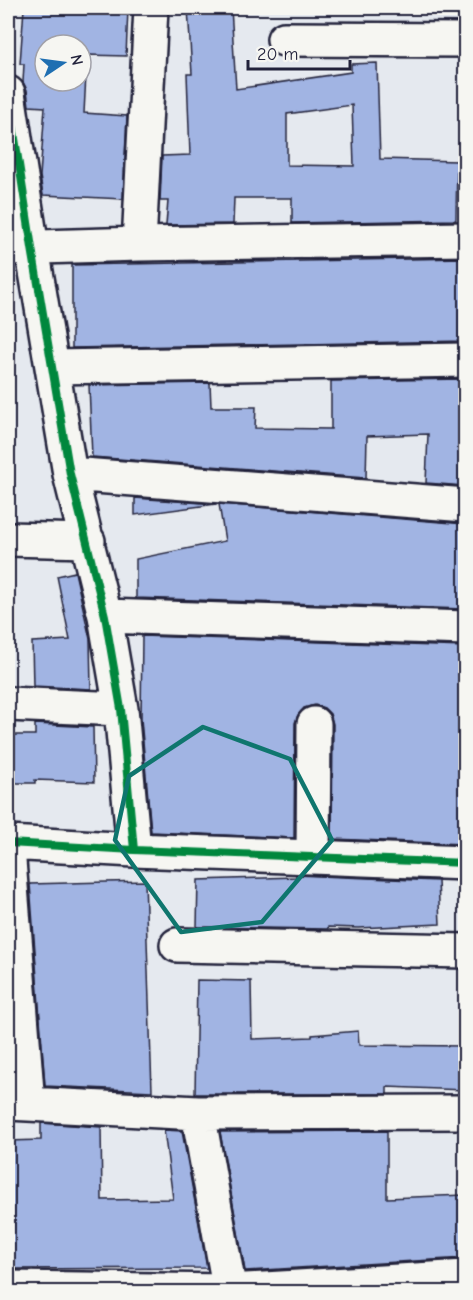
<svg xmlns="http://www.w3.org/2000/svg" width="473" height="1300" font-family="'Comic Neue',sans-serif">
<style>
.building{fill:#a1b4e3;stroke:#22223b;stroke-width:1.5;fill-rule:evenodd}
.lines{fill:none;stroke-linecap:round;stroke-linejoin:round}
.minor-casing{stroke:#22223b;stroke-width:38}
.minor{stroke:#f6f6f2;stroke-width:33}
.cycleway-casing{stroke:#f6f6f2;stroke-width:11}
.cycleway{stroke:#00873e;stroke-width:8}
.marked{fill:none;stroke:#0f766e;stroke-width:4.5;stroke-linejoin:round}
</style>
<rect width="100%" height="100%" fill="#e5e9ef"/>
<filter id="ink" filterUnits="userSpaceOnUse"><feTurbulence type="fractalNoise" baseFrequency=".0167" numOctaves="2"/><feDisplacementMap in="SourceGraphic" scale="12" xChannelSelector="R" yChannelSelector="G"/><feConvolveMatrix kernelMatrix="1 2 1 2 8 2 1 2 1" color-interpolation-filters="sRGB"/></filter>
<g filter="url(#ink)">
<path class="building" d="M24,8H128L126,56L87,55L84,113L127,116L123,199L43,195L40,176L45,107L29,106L27,90L23,82L24,64H20ZM45,45H81V81H45Z
M188,8H231L236,89L351,72V64L377,63L380,159L457,161L456,220L292,223V198H234L233,224L166,225L168,201H160L162,156L190,155L187,74H192ZM352,105L354,166L287,165V114Z
M465,258V341L72,348V265Z
M465,379V486L426,483L428,434L367,436L366,478L92,457L89,385L210,383L211,407H256L255,428L331,429V381Z
M135,498L216,504L135,515Z
M219,504L465,524V609L136,598V559L225,541Z
M75,572L90,639L91,689L33,686L32,642L70,640L57,576Z
M142,636L465,647V844L332,839L333,724L330,714L324,708L315,705L304,708L298,715L295,723L294,838L151,832L141,719Z
M35,724L93,727L94,782L35,780V783H8V735H35Z
M296,875L438,881L440,924L359,928L328,927V929L197,927L198,880L296,877Z
M145,881L152,1091L45,1086L30,884Z
M197,980L251,981L252,1039L312,1037V1035L358,1031L359,1045L465,1046V1090L387,1087V1094H195Z
M41,1123L101,1127L102,1200L173,1199L164,1130L182,1131L207,1268L8,1269V1141L41,1140Z
M387,1131V1198L465,1195V1258L245,1271L220,1132Z"/>
<g class="lines">
<g class="minor-casing">
<path id="minor" d="M284,39L466,40
M8,93L32,248L70,474L105,616L121,709L134,850
M139,244L151,8
M8,248L139,244L466,239
M52,367L466,360
M70,474L466,505
M8,539L88,541
M105,616L466,628
M8,704L121,709
M8,843L134,850L466,863
M8,848L28,1104L8,1103
M313,857L314,724
M177,945L466,951
M28,1104L198,1113L466,1112
M198,1113L230,1292
M8,1288L229,1291L466,1277"/>
</g>
<use href="#minor" class="minor"/>
<g class="cycleway-casing">
<path id="cycleway" d="M8,93L32,248L70,474L105,616L121,709L134,850
M8,843L134,850L466,863"/>
</g>
<use href="#cycleway" class="cycleway"/>
</g>
</g>
<path class="marked" d="M203,727L290,759L332,840L262,922L181,932L115,840L129,776Z"/>
<rect width="473" height="1300" fill="none" stroke="#f6f6f2" stroke-width="30"/>
<rect x="15" y="15" width="443" height="1270" fill="none" stroke="#22223b" stroke-width="2" filter="url(#ink)"/>
<g transform="translate(63 63) rotate(77)"><circle r="28" fill="#f6f6f2" stroke="#a1a1a9" stroke-width="1.5"/>
<path d="M0-4.5L10 22L0 15L-10 22Z" fill="#1f6fb2"/>
<text y="-9" font-size="16" font-weight="bold" text-anchor="middle" fill="#22223b">N</text>
</g>
<path d="M248 60v9h102v-9" fill="none" stroke="#22223b" stroke-width="3"/>
<text x="257" y="60" font-size="18" fill="#22223b" stroke="#f6f6f2" stroke-width="4.5" paint-order="stroke">20 m</text>
</svg>
